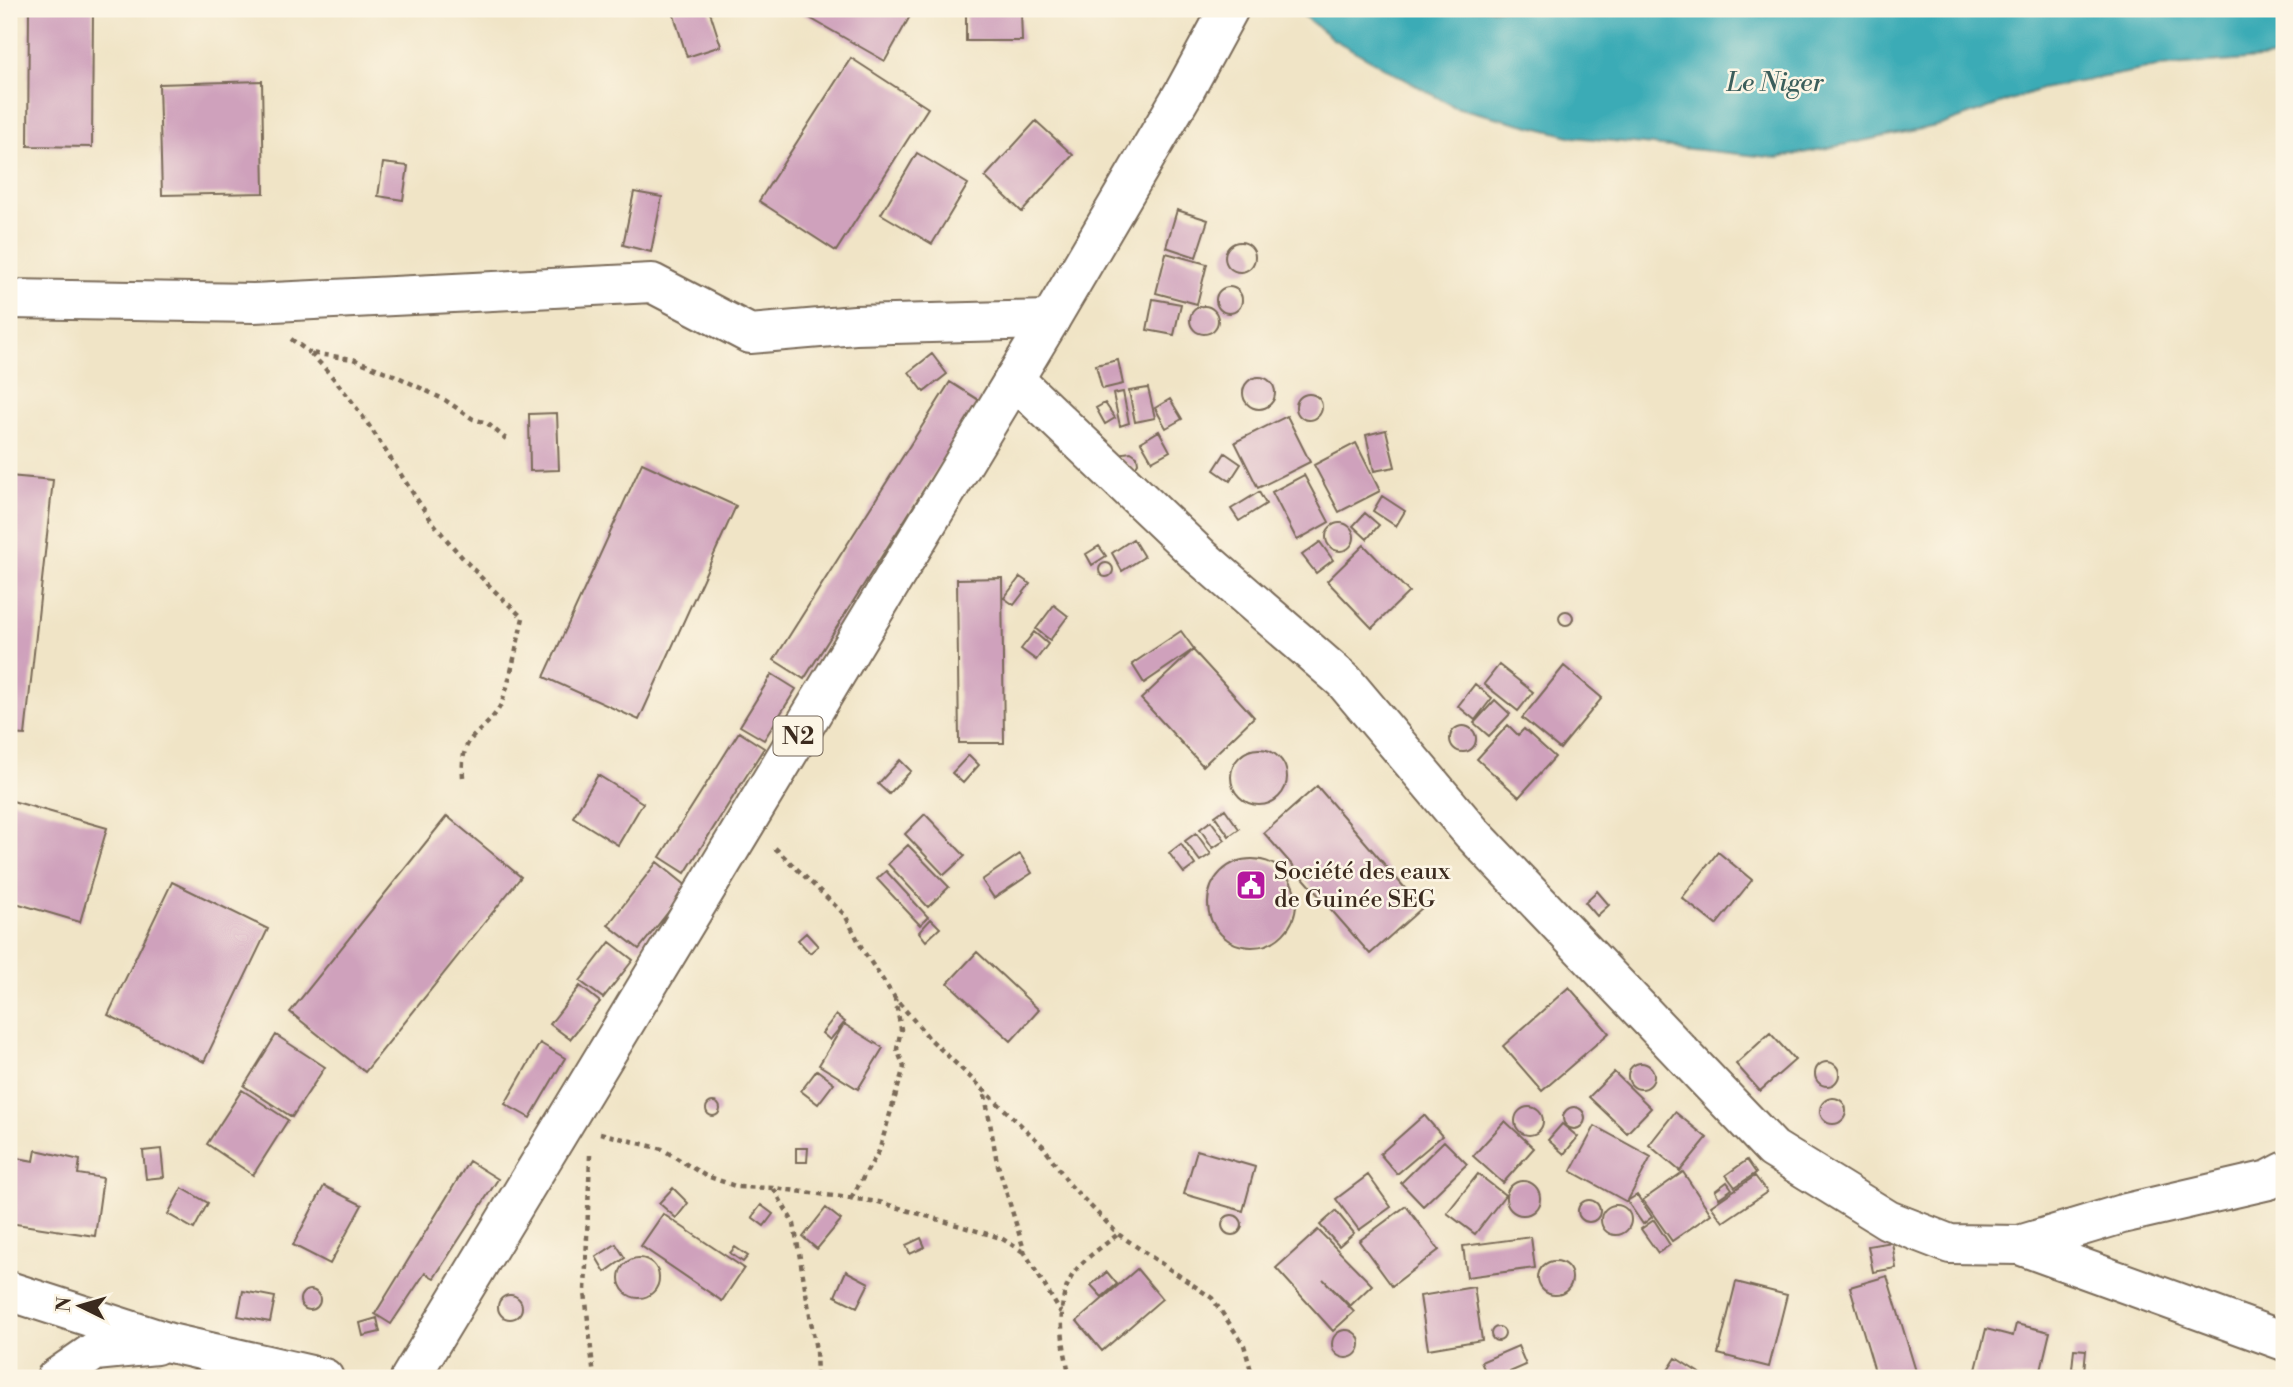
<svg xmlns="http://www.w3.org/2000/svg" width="2293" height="1387" font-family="'Libre Bodoni',serif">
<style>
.water{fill:#3aabb6;stroke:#3a6a6a;stroke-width:2}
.building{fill:#cfa1bc}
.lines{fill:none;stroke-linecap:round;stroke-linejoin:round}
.minor-casing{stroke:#7a6b59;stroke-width:42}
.highway-casing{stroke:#7a6b59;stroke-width:42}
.path{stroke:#7a6b59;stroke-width:4.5;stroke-dasharray:5 5;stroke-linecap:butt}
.minor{stroke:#fff;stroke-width:38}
.highway{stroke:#fff;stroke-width:38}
.labels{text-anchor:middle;stroke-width:5;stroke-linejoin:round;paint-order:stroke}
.shield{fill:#fcf5e5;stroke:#75675a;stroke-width:2}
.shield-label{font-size:23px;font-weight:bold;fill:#3b2a1e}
.poi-label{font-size:24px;fill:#3b2a1e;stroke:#fcf5e5;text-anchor:start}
.water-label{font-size:26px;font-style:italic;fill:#3b5e5b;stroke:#fcf5e5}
</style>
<rect width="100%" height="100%" fill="#fcf5e5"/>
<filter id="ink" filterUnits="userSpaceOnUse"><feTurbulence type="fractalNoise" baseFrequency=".0143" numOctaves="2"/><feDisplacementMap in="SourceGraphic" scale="14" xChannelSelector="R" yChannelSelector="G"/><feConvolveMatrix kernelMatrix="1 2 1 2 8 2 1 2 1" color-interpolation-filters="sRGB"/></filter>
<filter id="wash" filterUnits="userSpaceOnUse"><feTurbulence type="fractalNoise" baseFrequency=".00686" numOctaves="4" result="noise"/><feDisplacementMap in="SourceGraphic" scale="28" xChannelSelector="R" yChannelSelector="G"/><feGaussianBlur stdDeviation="1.57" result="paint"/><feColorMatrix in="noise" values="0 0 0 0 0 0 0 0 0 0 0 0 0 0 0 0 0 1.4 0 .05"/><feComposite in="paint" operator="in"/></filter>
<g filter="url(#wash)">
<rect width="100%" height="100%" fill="#f0e4c6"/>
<path class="water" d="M1295,9H2284V57L2158,67L2041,89L1941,125L1778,158L1574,137L1455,107L1333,39Z"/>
<g id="blocks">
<path class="building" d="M29,9H93L92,147L28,146Z
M672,9H709L721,46L687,57Z
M794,9H914L885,61Z
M966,9H1021L1022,41H966Z
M851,58L928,108L836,251L759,201Z
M262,81L264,193L162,195L159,84Z
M1036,121L1073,155L1022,212L985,177Z
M917,153L968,184L932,244L881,214Z
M383,163L408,166L403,200L378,196Z
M634,192L662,197L651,252L623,245Z
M1177,210L1208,220L1196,257L1166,247Z
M1225 257a15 15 0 1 1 30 0a15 15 0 1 1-30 0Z
M1166,253L1207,264L1197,304L1156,293Z
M1216 300a13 13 0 1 1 26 0a13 13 0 1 1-26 0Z
M1153,299L1181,304L1174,335L1147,330Z
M1190 320a14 14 0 1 1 28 0a14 14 0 1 1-28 0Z
M932,354L947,374L924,392L909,372Z
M1118,360L1123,384L1102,389L1096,365Z
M1243 393a16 16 0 1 1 32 0a16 16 0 1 1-32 0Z
M950,382L980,401L804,679L774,660Z
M1148,388L1155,418L1135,422L1129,391Z
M1123,392L1129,423L1120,426L1113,394Z
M1296 407a13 13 0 1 1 26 0a13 13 0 1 1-26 0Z
M1170,399L1182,419L1166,428L1155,408Z
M1105,403L1115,418L1105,424L1096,408Z
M557,413L559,470L530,471L529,414Z
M1287,416L1310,462L1258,488L1235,442Z
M1386,430L1395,467L1374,471L1366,435Z
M1159,431L1170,451L1152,461L1141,442Z
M1356,443L1380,491L1339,512L1314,465Z
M1131,452L1137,456L1138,463L1134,469L1120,459L1124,453Z
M1225,453L1241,464L1230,481L1214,470Z
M642,463L736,506L639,720L544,677Z
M1304,475L1329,522L1297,540L1272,492Z
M9,476L53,480L25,735L9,734Z
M1259,492L1266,504L1239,521L1231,509Z
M1382,496L1405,511L1396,526L1373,511Z
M1365,513L1379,525L1367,539L1353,526Z
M1326 537a14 14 0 1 1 28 0a14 14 0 1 1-28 0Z
M1133,539L1144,557L1122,571L1112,553Z
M1320,542L1333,560L1316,573L1302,555Z
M1364,545L1409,592L1372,628L1327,581Z
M1099,546L1106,556L1092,565L1086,554Z
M1099 570a7 7 0 1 1 14 0a7 7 0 1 1-14 0Z
M1020,577L1030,584L1014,605L1004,598Z
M1002,578L1004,743H959L957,579Z
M1054,605L1068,616L1050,640L1036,629Z
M1559 618a7 7 0 1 1 14 0a7 7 0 1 1-14 0Z
M1181,631L1194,649L1144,683L1132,664Z
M1034,632L1048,644L1036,660L1021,649Z
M1193,650L1254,717L1203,766L1141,699Z
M1499,665L1533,692L1518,711L1484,684Z
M1564,666L1602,698L1560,749L1522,718Z
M772,674L796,689L764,740L740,726Z
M1475,684L1492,698L1475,720L1458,706Z
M1495,700L1510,714L1489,736L1474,723Z
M1508,725L1518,735L1524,729L1555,757L1519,797L1477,759Z
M1450 739a13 13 0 1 1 26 0a13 13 0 1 1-26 0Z
M739,732L764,748L685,873L660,857Z
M1231 777a28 28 0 1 1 56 0a28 28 0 1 1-56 0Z
M969,755L979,765L963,783L952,773Z
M900,760L911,771L889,794L878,784Z
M598,775L643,803L618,845L573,817Z
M1317,786L1422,908L1370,954L1264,833Z
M9,800L107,828L80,922L9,901Z
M1225,809L1239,829L1229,836L1215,816Z
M925,814L965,856L944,875L905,834Z
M447,816L521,877L365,1072L290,1012Z
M1211,821L1225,840L1213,848L1200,829Z
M1196,833L1211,854L1200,861L1185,841Z
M1181,844L1195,865L1184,873L1169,853Z
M908,845L949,887L928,907L888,864Z
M1718,852L1752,880L1716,925L1682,898Z
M1020,854L1032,873L994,898L982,880Z
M1208 903a44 44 0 1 1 88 0a44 44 0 1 1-88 0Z
M657,862L688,887L639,949L608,925Z
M886,871L928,917L920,925L877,879Z
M172,882L268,929L204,1062L108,1015Z
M1597,891L1609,905L1597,916L1585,902Z
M931,919L940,928L926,941L919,932Z
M806,933L818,946L810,953L798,940Z
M610,942L633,960L603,998L580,981Z
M977,952L1039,1010L1011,1041L948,983Z
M580,986L600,1002L570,1039L550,1024Z
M1569,987L1609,1033L1542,1091L1503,1046Z
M836,1015L845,1022L830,1040L822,1033Z
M844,1024L883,1048L858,1089L819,1065Z
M1770,1033L1795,1060L1760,1091L1736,1064Z
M276,1035L325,1067L292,1117L244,1086Z
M540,1043L565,1058L530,1118L505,1104Z
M1815 1074a12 12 0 1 1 24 0a12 12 0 1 1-24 0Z
M1628 1076a13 13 0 1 1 26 0a13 13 0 1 1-26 0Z
M817,1070L834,1083L818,1104L801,1091Z
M1614,1072L1651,1108L1627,1133L1589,1097Z
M242,1090L288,1120L253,1175L207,1144Z
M1820 1111a13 13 0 1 1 26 0a13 13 0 1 1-26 0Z
M706 1109a7 7 0 1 1 14 0a7 7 0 1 1-14 0Z
M1563 1118a11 11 0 1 1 22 0a11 11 0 1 1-22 0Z
M1515 1121a14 14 0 1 1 28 0a14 14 0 1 1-28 0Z
M1675,1112L1707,1138L1680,1171L1649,1145Z
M1424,1115L1442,1136L1397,1174L1380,1154Z
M1505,1121L1534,1148L1503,1183L1473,1156Z
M1562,1124L1578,1137L1564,1154L1548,1140Z
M1595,1126L1651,1157L1627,1202L1571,1171Z
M1444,1141L1467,1164L1423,1206L1401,1183Z
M796,1148H808L807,1162H796Z
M161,1149L164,1177L146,1179L143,1151Z
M36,1150L80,1160L78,1174L103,1178L95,1236L9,1223L17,1158L34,1161Z
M1197,1150L1255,1167L1243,1211L1184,1194Z
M1747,1160L1756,1173L1735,1187L1726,1175Z
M469,1161L498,1179L434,1278L425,1273L391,1324L375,1314Z
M1683,1172L1711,1214L1672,1241L1643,1200Z
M1478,1174L1505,1195L1475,1234L1447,1213Z
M1368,1175L1391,1207L1359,1230L1336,1199Z
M1755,1176L1767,1192L1723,1222L1711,1206Z
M1506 1198a17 17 0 1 1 34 0a17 17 0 1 1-34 0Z
M1727,1182L1732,1189L1719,1198L1715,1191Z
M324,1186L362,1205L330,1264L293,1245Z
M182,1188L208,1203L194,1229L168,1214Z
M673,1188L688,1203L676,1218L659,1203Z
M1637,1195L1652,1217L1643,1224L1627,1201Z
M1578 1211a11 11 0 1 1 22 0a11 11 0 1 1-22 0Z
M761,1205L773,1214L764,1226L752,1217Z
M1601 1220a15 15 0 1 1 30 0a15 15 0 1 1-30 0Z
M1406,1206L1439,1250L1392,1286L1359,1241Z
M826,1208L841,1220L817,1249L803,1237Z
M1336,1211L1354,1233L1339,1246L1320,1225Z
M663,1214L744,1268L722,1301L641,1246Z
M1222 1225a10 10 0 1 1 20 0a10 10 0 1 1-20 0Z
M1654,1220L1670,1245L1658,1253L1641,1229Z
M1318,1230L1372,1285L1350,1306L1323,1279L1354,1312L1333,1331L1276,1268Z
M1531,1237L1535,1268L1467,1277L1463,1246Z
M921,1238L925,1247L910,1254L906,1245Z
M1892,1242L1896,1268L1873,1272L1868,1246Z
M616,1244L625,1258L605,1272L596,1257Z
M735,1247L748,1256L743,1262L730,1253Z
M619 1278a20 20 0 1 1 40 0a20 20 0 1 1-40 0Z
M1538 1278a17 17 0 1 1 34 0a17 17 0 1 1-34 0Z
M1137,1269L1162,1299L1102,1351L1077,1321Z
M846,1271L869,1283L857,1307L835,1296Z
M1107,1272L1117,1284L1102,1297L1091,1285Z
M1887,1276L1918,1378H1877L1850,1287Z
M1736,1282L1787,1295L1769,1367L1718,1354Z
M1474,1287L1482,1340L1428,1349L1420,1296Z
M300 1300a10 10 0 1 1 20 0a10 10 0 1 1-20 0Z
M243,1291L275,1297L270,1322L238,1316Z
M498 1307a12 12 0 1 1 24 0a12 12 0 1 1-24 0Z
M377,1318L380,1332L363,1336L360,1323Z
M2016,1324L2050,1332L2039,1378H1974L1986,1329L2013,1336Z
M1491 1334a7 7 0 1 1 14 0a7 7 0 1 1-14 0Z
M1332 1344a14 14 0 1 1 28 0a14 14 0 1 1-28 0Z
M1518,1346L1526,1365L1496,1378H1488L1481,1362Z
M2074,1349L2086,1350L2084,1371L2072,1369Z
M1676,1358L1707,1378H1663Z"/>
</g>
</g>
<g filter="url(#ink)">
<use href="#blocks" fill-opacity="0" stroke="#7a6b59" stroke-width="2"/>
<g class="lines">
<g class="minor-casing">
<path id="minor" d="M9,299L254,303L652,283L750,334L855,325L1050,320
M1014,379L1201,557L1344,681L1472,833L1773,1149L1888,1220L1950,1244L2019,1245L2284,1341
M2019,1245L2122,1214L2269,1180L2284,1172
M9,1291L170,1343L324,1378
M56,1378L95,1351L156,1345"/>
</g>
<g class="highway-casing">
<path id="highway" d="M410,1378L1050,320L1184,92L1229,9"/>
</g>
<path class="path" d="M291,339L310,353
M463,777C460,731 481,738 499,708C508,694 518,638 523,618C490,587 456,554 429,517C390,461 359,401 310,353L353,359L396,376L445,400L473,419L487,423L506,439
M775,848L845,915L864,952L895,998L929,1038L1043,1146L1069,1184L1118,1234L1212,1298L1244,1345L1253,1378
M985,1095L997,1162L1025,1253L1061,1313
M600,1133L662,1149L704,1175L738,1187L774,1188L879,1202L1001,1238L1025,1253
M590,1155L585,1292L594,1378
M774,1189L794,1224L816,1350L817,1378
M851,1198L879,1151L904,1067L897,1049L901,1029L895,999
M1070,1378C1063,1344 1053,1300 1076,1270C1086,1257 1105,1245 1118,1234"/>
<use href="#minor" class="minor"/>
<use href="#highway" class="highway"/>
</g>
</g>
<defs>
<g id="civic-square" transform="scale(1.575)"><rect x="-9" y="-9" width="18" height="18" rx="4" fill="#b5179e" stroke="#fcf5e5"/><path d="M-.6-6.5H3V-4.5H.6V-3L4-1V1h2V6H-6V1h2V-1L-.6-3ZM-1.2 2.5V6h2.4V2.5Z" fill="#fff"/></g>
</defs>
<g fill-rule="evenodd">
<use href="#civic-square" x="1251" y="885"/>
</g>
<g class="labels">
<rect class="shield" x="773.5" y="716.5" width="49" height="39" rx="5"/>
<g class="shield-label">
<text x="798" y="744">N2</text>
</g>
<g class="poi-label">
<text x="1274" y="879">Société des eaux<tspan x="1274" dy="28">de Guinée SEG</tspan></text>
</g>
<g class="water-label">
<text x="1775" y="91">Le Niger</text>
</g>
</g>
<rect width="2293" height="1387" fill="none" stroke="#fcf5e5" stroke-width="35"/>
<g transform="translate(80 1306) rotate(275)" stroke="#fcf5e5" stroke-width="5" paint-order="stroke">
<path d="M0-5L12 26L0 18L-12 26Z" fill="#3b2a1e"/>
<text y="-10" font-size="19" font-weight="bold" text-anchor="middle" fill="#3b2a1e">N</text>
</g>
</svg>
